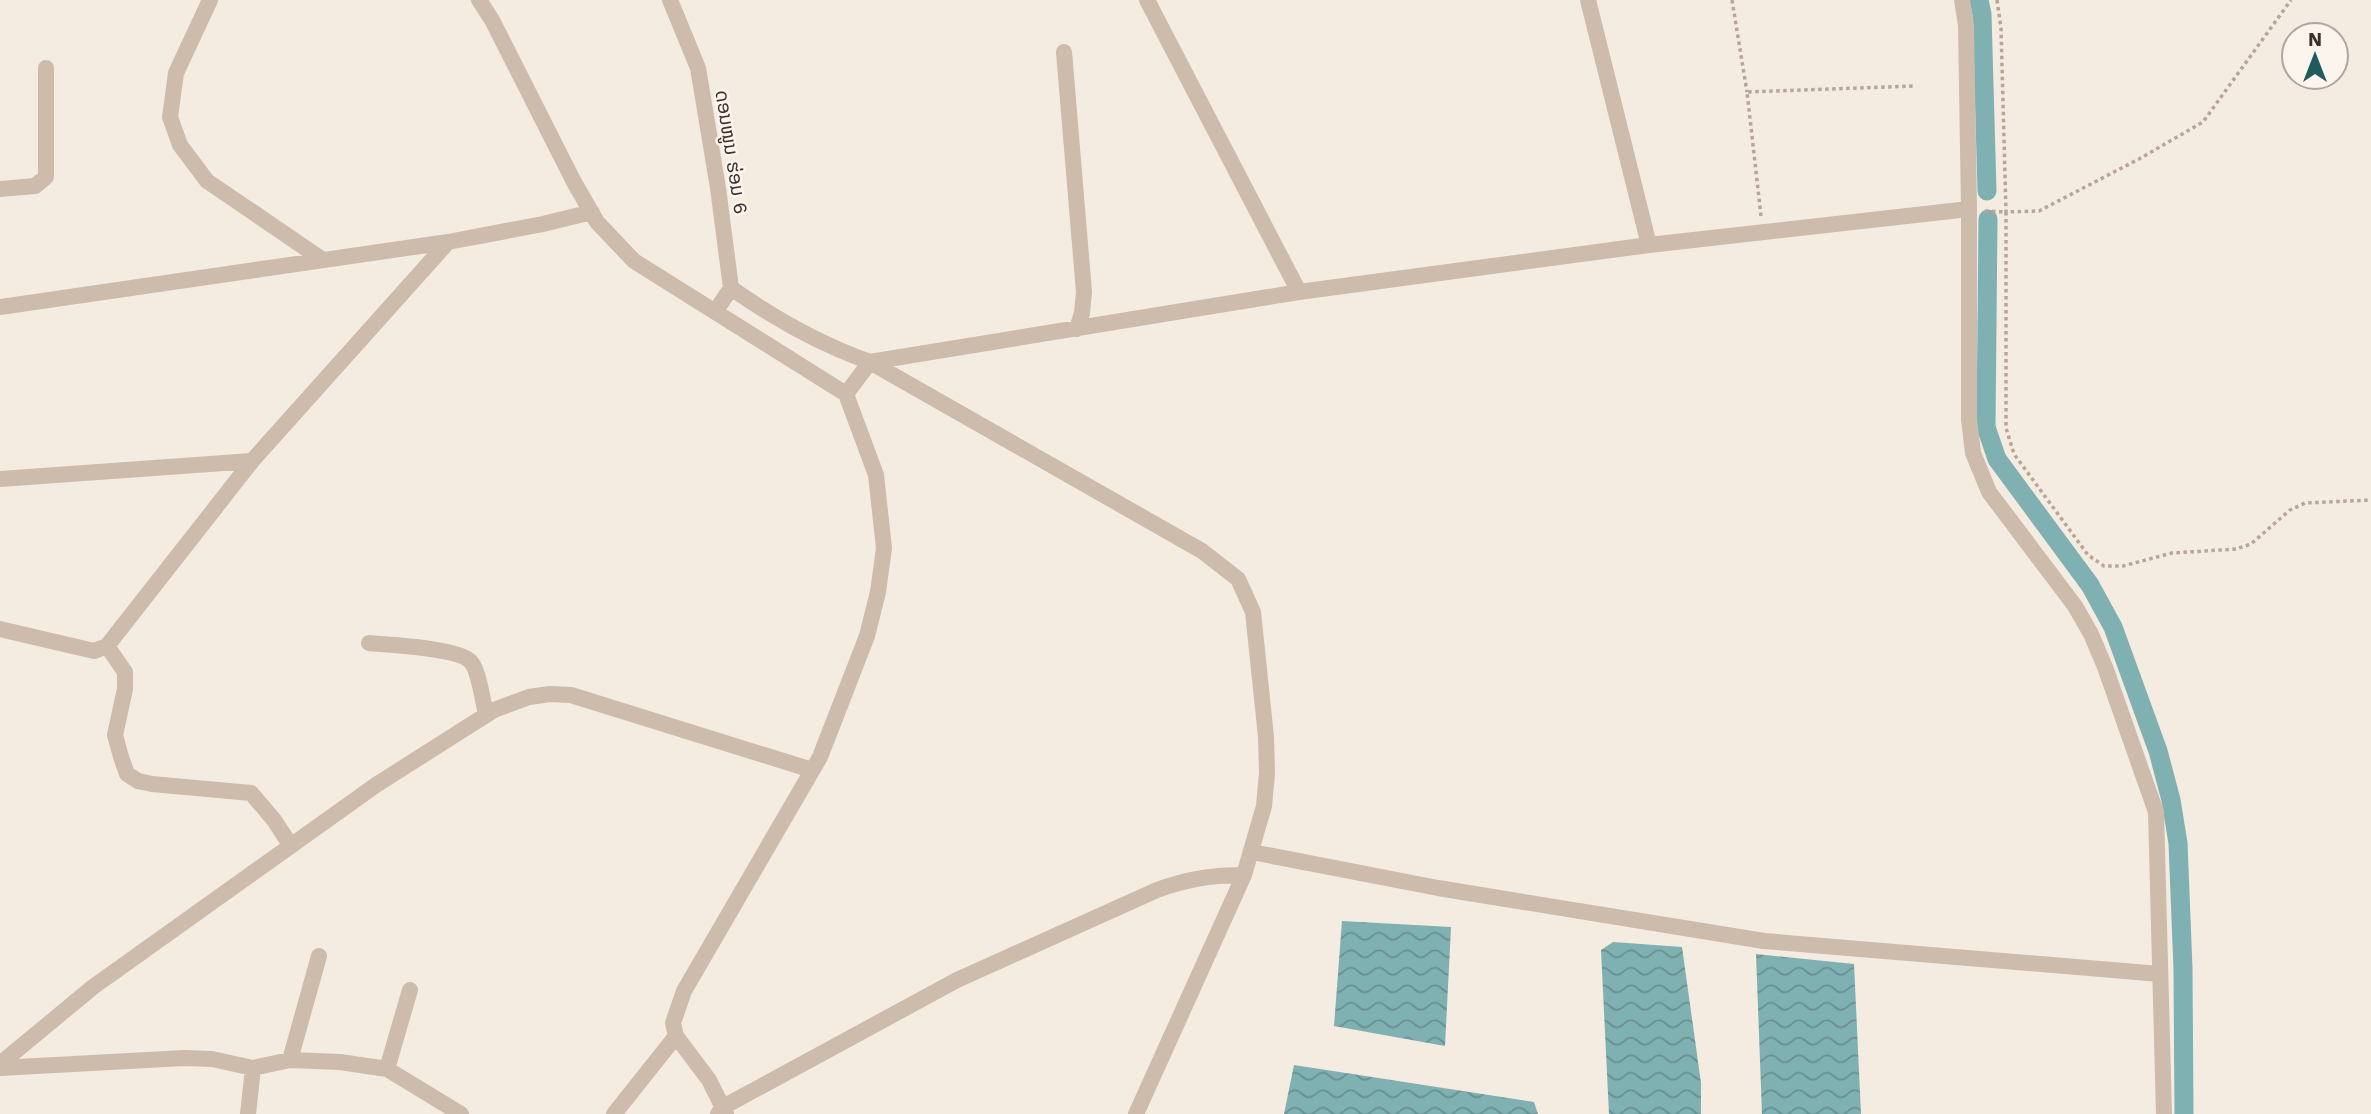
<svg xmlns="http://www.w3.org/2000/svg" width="2371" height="1114" font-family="'Work Sans','Noto Sans Lao',sans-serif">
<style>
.water{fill:url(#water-waves)}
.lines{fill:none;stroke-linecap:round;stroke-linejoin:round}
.canal{stroke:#7fb0b2;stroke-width:19}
.path{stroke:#b9a596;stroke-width:3.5;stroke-dasharray:3.5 3.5;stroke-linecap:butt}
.minor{stroke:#cdbbac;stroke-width:16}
.labels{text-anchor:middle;stroke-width:5;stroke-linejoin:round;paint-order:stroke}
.street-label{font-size:19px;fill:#3b302b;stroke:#fbf5ee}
</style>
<defs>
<pattern id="water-waves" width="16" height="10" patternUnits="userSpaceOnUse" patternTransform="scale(1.75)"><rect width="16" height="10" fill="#7fb0b2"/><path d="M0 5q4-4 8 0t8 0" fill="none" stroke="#699091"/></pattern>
</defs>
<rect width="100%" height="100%" fill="#f4ebe1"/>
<path class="water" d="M1342,921L1451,927L1445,1046L1334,1026Z
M1613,942L1682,947L1701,1083V1114H1609L1601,950Z
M1756,954L1854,964L1861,1114H1762Z
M1294,1065L1534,1102L1538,1114H1284Z"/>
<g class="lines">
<path class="canal" d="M1979,0L1982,14L1987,191
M1988,219L1986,427L1997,459L2090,585L2113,627L2158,751L2171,800L2178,843L2183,969L2184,1114"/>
<path class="path" d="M1732,0L1747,92
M1997,0L2001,28L2006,212L2039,211L2139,159L2203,122L2291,0
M1985,211L2006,212V428L2014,454L2088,555L2104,566H2123L2172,553L2236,549L2251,544L2290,510L2305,503L2371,500
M1761,216L1747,92L1913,86"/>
<path class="minor" d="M210,0L176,73L170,117L180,145L207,181L323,260
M479,0L492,20L574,182L597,222L634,261L846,394L876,475L884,548L878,592L867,636L820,757L684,991L673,1023L676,1036L709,1080L726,1114
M670,0L698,68L718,188L731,288L715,312
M1147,0L1299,292
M1588,0L1649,245
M1962,0L1966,25L1969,209V419L1973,453L1989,492L2075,606L2091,634L2105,667L2156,812L2164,1114
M1064,52L1084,292L1082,313L1077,329
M0,189L35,186L46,177V68
M731,288C775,319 819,344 870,362L1202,551L1238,579L1253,612L1266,737L1267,773L1264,806L1244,875L1136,1114
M0,307L448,242L543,224L592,212
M846,394L870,362L1299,292L1649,245L1969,209
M0,479L252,461
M0,629L94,651L107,646L252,461L448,242
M369,643C390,645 460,648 471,662C479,671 483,702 486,715
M107,646L125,672V689L115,735L121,757L127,774L138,781L152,784L251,793L274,820L291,846
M1252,852L1438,888L1764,941L2160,974
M290,1060L319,956
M0,1064L93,987L376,785L494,710L529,697L550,694L571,695L812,770
M0,1068L184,1058L212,1059L253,1068L290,1060L340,1062L387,1069L461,1114
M387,1069L410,990
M248,1114L253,1068
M614,1114L676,1036
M718,1114L723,1107L957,980L1157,890C1187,879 1212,875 1244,875"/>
</g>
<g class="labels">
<g class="street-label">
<text transform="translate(732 152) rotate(81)" y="7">ດອນໜູນ ຮ່ອມ 6</text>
</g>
</g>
<g transform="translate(2315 56)"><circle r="33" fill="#fbf5ee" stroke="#aea6a0" stroke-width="2"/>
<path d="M0-5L12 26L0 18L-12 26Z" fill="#1f5a5e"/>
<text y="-10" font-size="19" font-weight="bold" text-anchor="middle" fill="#3b302b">N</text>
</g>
</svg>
